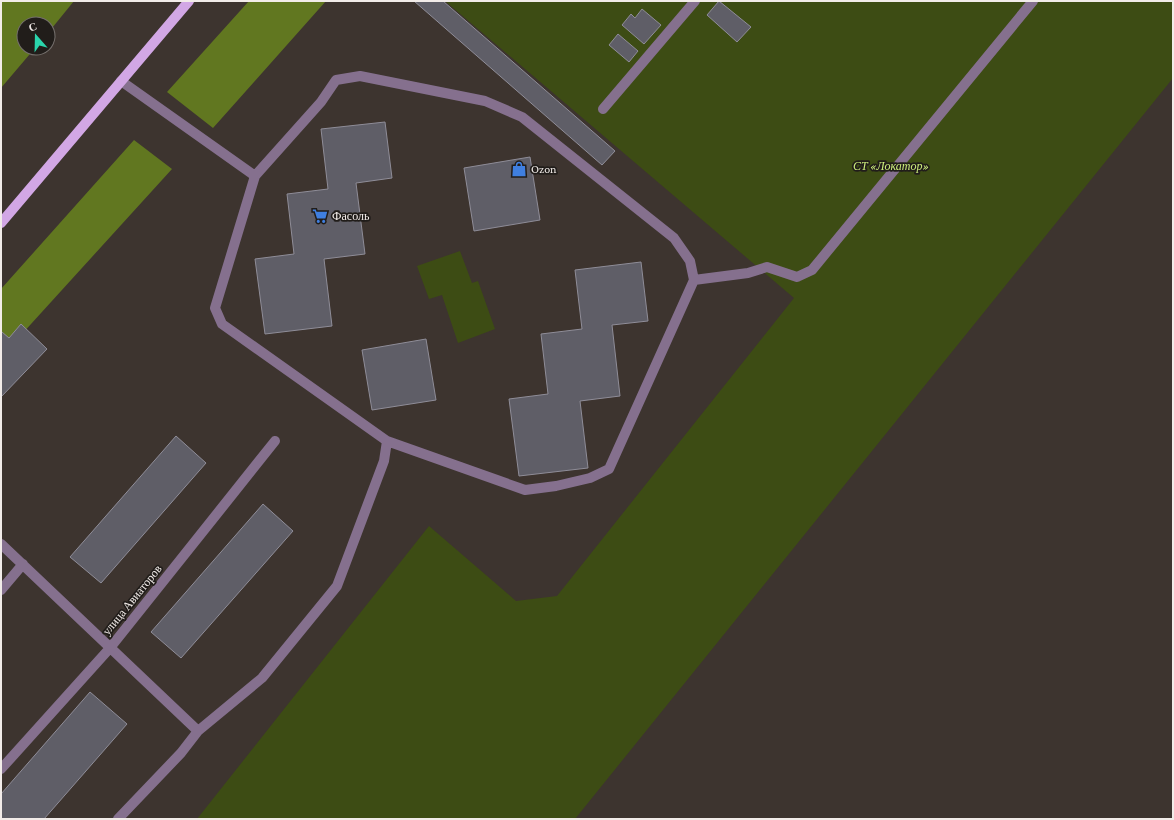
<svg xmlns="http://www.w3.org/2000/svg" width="1174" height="820" font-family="'Crimson Pro',serif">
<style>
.green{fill:#3d4c14}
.forest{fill:#617720}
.building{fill:#5f5e67;stroke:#8f8d98}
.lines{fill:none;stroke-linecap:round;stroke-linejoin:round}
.minor{stroke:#85708e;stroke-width:10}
.major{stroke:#d2a7e5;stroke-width:10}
.labels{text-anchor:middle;stroke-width:3.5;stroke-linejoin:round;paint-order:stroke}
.park-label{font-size:12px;font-style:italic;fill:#cced7c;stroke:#211d1a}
.poi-label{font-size:12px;fill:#f2ece9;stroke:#211d1a;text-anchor:start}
.street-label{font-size:12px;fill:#f2ece9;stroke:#211d1a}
</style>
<rect width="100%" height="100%" fill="#3d342f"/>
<path class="green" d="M445,1H1173V78L575,819H197L429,526L516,601L557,596L794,298Z
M460,251L472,283L478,281L495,329L458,343L442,295L429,299L417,266Z"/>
<path class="forest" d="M1,1H74L48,33V24H24V48H35L1,88Z
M249,1H326L213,128L167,92Z
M134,140L172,169L1,357V289Z"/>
<path class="building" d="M414,1H443L615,151L602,165Z
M719,1L751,27L737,42L707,15Z
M642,9L661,25L644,44L622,25L631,14L635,18Z
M618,34L638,51L629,62L609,45Z
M385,122L392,178L356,183L365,254L324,259L332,326L265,334L255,259L294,254L287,194L328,189L321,129Z
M530,157L540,220L474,231L464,168Z
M641,262L648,321L612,325L620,396L580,401L588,468L519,476L509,399L548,394L541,334L582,329L575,270Z
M21,324L47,349L1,397V333L2,332L9,338Z
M426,339L436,400L372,410L362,350Z
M176,436L206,463L101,583L70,557Z
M263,504L293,531L181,658L151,632Z
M90,692L127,724L44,819H1V794Z"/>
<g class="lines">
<path class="minor" d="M360,76L485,101L522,117L674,238L690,261L694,280L609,469L590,478L556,486L525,490L387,441L222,324L215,308L255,176L321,102L336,80Z
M121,81L255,176
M603,109L695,1
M694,280L748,273L767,267L797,277L812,270L1033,1
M1,544L198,731L181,753L118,819
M1,590L23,564
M198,731L262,678L337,586L384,461L387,441
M1,769L110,648L275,441"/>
<path class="major" d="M1,223L189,1"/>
</g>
<defs>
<g id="shop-bare" transform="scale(1.2)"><path d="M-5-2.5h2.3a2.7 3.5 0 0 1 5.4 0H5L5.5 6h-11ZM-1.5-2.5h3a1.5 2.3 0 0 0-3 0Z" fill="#3f7fe0" stroke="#211d1a" stroke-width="2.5" paint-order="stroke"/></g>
<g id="supermarket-bare" transform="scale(1.2)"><path d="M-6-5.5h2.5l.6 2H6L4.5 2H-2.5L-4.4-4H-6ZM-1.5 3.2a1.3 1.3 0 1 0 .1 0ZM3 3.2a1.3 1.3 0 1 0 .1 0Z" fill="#3f7fe0" stroke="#211d1a" stroke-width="2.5" paint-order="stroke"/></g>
</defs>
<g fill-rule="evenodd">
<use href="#shop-bare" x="519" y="169"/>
<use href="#supermarket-bare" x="320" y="216"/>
</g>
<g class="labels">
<g class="park-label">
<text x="891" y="170">СТ «Локатор»</text>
</g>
<g class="poi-label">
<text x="531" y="173">Ozon</text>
<text x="332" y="220">Фасоль</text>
</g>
<g class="street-label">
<text transform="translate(132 600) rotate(-51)" y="4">улица Авиаторов</text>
</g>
</g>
<rect width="1174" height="820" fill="none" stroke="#f2ece9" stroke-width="4"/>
<g transform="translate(36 36) rotate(340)"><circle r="19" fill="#211d1a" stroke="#75706d"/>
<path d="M0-3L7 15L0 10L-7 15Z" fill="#2ad5ac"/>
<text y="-6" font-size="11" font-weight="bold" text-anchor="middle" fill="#f2ece9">С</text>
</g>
</svg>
